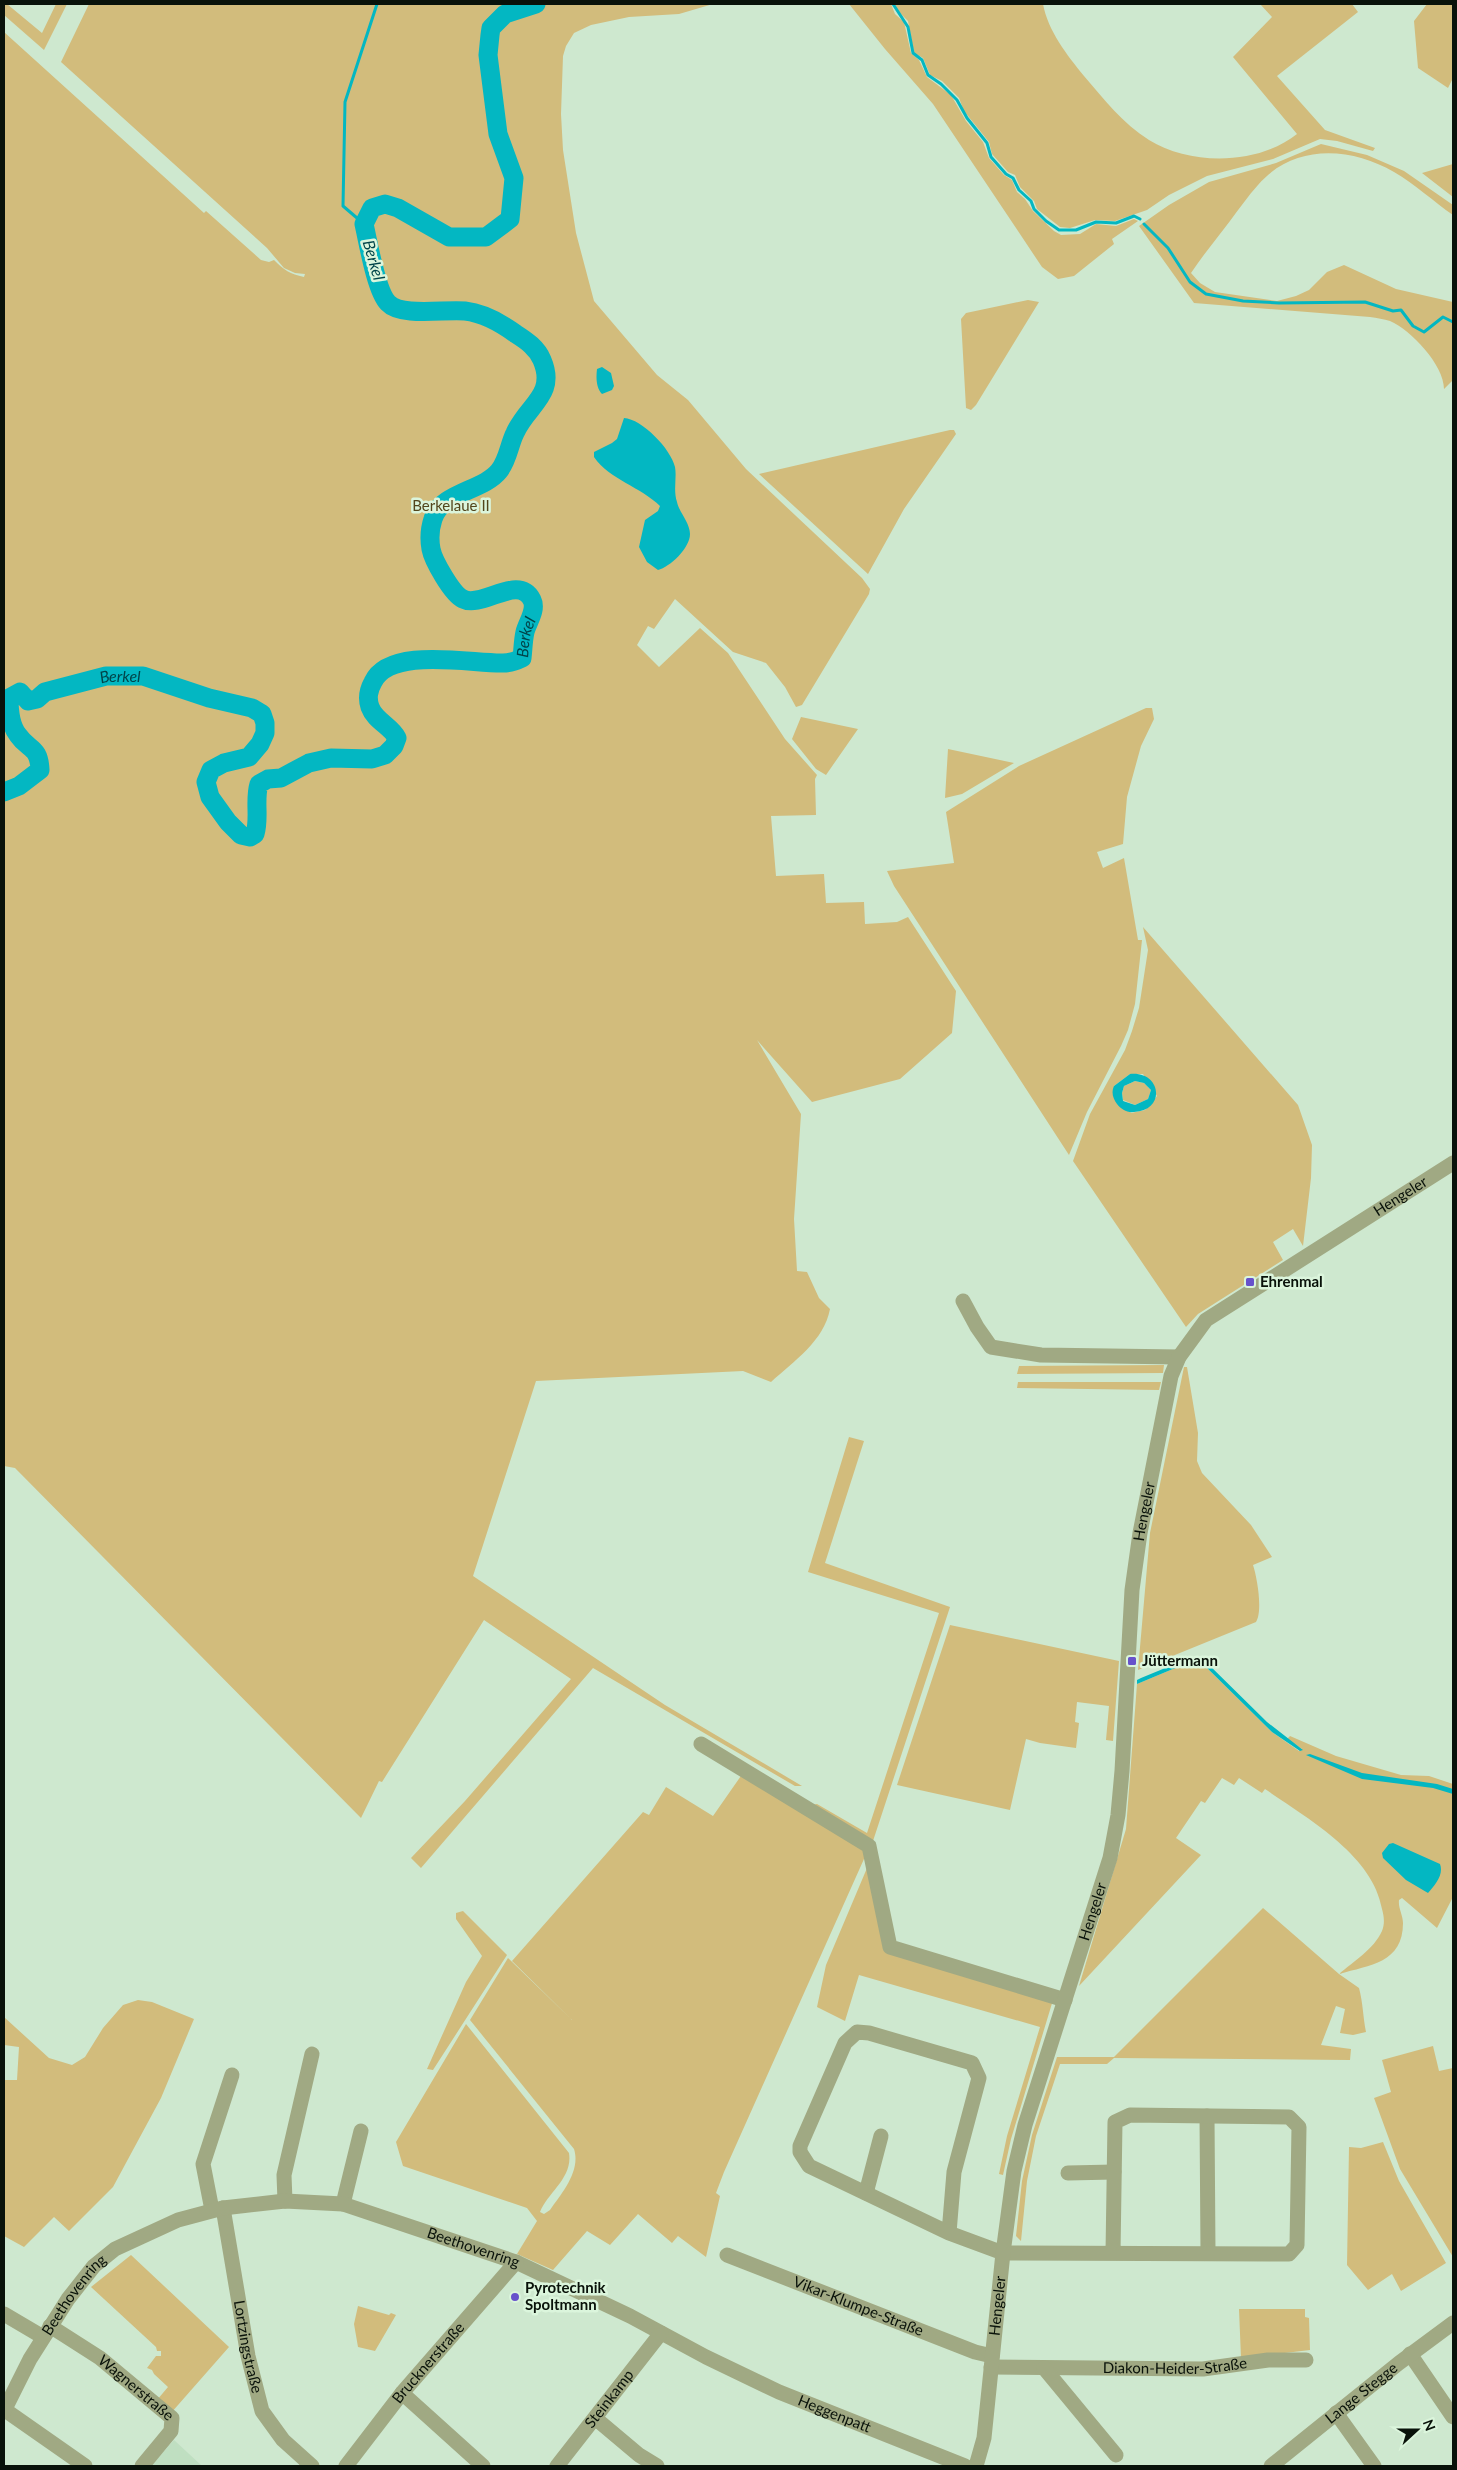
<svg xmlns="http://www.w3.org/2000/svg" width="1457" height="2470" font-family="Lato,sans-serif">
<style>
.built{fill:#bfdfc1}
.green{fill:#d2bc7c;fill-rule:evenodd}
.water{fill:#03b7c2;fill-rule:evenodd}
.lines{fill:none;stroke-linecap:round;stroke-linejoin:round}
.stream{stroke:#03b7c2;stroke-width:3}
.river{stroke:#03b7c2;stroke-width:19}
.minor{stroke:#a0a983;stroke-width:15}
.poi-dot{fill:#6752cb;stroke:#dbf5dc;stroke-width:2}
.labels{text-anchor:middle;stroke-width:5;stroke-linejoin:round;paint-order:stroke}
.park-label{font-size:15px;fill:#52451c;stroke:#dbf5dc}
.street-label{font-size:15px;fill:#09120a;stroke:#dbf5dc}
.poi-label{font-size:15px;font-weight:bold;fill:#09120a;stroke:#dbf5dc;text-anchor:start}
.water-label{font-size:16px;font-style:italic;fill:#004449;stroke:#dbf5dc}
</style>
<rect width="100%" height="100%" fill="#cee8cf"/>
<path class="built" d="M174,2440L202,2466H151Z"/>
<path class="green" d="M4,4H7L42,33L56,4H67L44,50L4,15Z
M89,4H713L679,14L629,17L591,25L574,33L566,46L563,56L561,114L563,150L576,233L594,301L657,375L688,400L746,469L862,578L870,589L869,594L802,705L796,707L785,687L766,663L733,652L675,599L654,629L648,626L637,645L659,667L700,628L728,653L785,739L817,775L815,779L816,815L771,816L776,876L824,874L826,903L864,902L865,924L897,922L908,917L956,991L952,1033L900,1079L812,1102L757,1040L801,1114L794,1219L797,1271L807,1272L819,1298L830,1309C824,1341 794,1361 771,1382L743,1371L536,1381L473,1576L665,1705L802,1786H795L593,1668L421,1868L411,1858L465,1801L571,1679L484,1620L382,1782L379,1781L361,1818L15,1468L4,1466V32L204,213L206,211L261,260L269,262L274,260C284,270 290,274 304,277L305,274L295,273L284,268L267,248L61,62Z
M849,4H891L895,14L904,22L911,53L919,60L927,77L951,95L966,121L983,142L989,158L1004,175L1012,180L1017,192L1025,199L1033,211L1054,231L1061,235L1080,234L1096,224L1116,226L1134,219L1138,221L1112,239L1114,244L1074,276L1058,279L1042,267L933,104L885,49Z
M895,4H1043C1048,31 1067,55 1084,76C1104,99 1123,124 1149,140C1191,166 1258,165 1297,134L1233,57L1272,17L1260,4H1352L1358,12L1277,76L1325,130L1375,148L1373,151L1337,141L1320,139L1273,159L1207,176L1169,195L1147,210L1115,221L1095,220L1070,228L1060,227L1037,209L1034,201L1020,187L1015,175L1008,172L992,154L989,142L964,111L959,98L942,81L930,75L923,58L914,53L908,21L898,11Z
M1427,4H1453V78L1448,88L1418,68L1414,21Z
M1321,144L1367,155L1404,171L1453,205V215C1434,202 1415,184 1394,172C1351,147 1294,143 1258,185C1248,196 1239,209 1230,221C1217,238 1203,255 1191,273L1200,283L1215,292L1277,301L1296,296L1309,290L1327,272L1344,265L1396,289L1453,302V380L1444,389C1444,365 1411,330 1390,321C1384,319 1377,318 1370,317L1194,303L1139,226L1169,205L1209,182L1276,163Z
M1453,164V197L1422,173Z
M1028,300L1039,302L976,405L971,410L966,408L961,319L966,313Z
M950,430H954L956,434L904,509L868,574L759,474Z
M1146,708H1152L1154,719L1141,746L1127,797L1123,844L1097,852L1103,868L1124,858L1138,940H1142L1135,1004L1128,1030L1121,1046L1087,1112L1069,1155L894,886L887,871L954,863L946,812L1019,766Z
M801,717L858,729L826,775L816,769L792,739Z
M948,749L1014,763L962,794L945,798Z
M1143,927L1298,1105L1312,1145L1311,1178L1303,1246L1293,1229L1273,1242L1283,1260L1198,1314L1186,1327L1073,1161L1090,1114L1125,1050L1132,1031L1139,1008L1148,950ZM1130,1074H1143L1157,1096L1145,1110L1131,1113L1114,1086Z
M1135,1081L1144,1083L1151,1090L1148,1099L1135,1105L1123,1100L1122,1093L1124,1086Z
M1164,1365L1163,1373L1017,1374L1019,1366Z
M1184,1367H1187L1198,1433L1197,1461L1202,1473L1251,1525L1272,1557L1253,1565C1257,1577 1263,1611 1256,1622L1138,1670L1150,1533Z
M1018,1382H1161L1159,1390L1017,1388Z
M849,1437L864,1441L825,1563L950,1607L872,1844L812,1805L817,1804L867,1833L939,1613L808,1572Z
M950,1625L1119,1661L1113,1741L1106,1740L1109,1706L1077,1702L1075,1722L1079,1723L1076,1748L1040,1743L1026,1739L1010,1810L897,1785Z
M1192,1661L1201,1662L1272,1732L1299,1751L1302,1749L1287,1739L1290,1736L1336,1756L1401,1775L1429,1776L1453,1784V1897L1437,1928L1402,1898L1399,1900C1398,1908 1403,1915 1403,1923C1403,1963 1370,1965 1339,1974L1359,1988C1363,2003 1363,2017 1366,2032L1353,2035L1340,2033L1345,2009L1336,2006L1321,2045L1351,2049L1350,2060L1114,2058L1107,2064H1060L1036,2136L1027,2181L1021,2241L1016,2236L1022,2181L1032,2135L1057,2057H1114L1263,1908L1339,1974C1353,1962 1374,1949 1382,1931C1385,1924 1384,1916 1382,1909C1373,1855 1307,1818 1265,1789L1262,1793L1239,1778L1234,1785L1222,1778L1205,1803L1201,1801L1176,1838L1201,1855L1079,1986L1126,1829L1137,1684Z
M743,1773L868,1850L724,2172L716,2193L720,2196L706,2257L678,2236L672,2243L638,2214L610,2245L587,2231L553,2270L517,2254L537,2221L527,2208L403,2166L396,2142L466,2024L569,2153C573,2178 548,2192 540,2212L544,2214L550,2210C562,2193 581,2171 574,2149L470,2020L508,1958L572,2020L512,1961L643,1812L649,1815L666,1787L713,1816Z
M870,1861L888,1950L1053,2000L1011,2139L1003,2175L999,2174L1007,2136L1040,2027L859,1975L845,2021L817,2007L826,1965Z
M463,1911L507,1955L433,2070L427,2069L466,1982L482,1956L456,1919V1913Z
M138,2000L152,2002L194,2019L161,2098L113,2187L69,2231L54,2217L24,2247L4,2236V2080H17L19,2047L4,2045V2017L49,2058L72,2065L85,2057L103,2028L123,2005Z
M1433,2046L1439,2071L1453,2068V2257L1400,2169L1374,2098L1391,2092L1382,2060Z
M1383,2142L1399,2181L1446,2263L1401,2291L1392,2274L1368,2290L1347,2265L1349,2147L1361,2148Z
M131,2255L229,2347L171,2413L157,2400L168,2387L154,2374L152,2370L147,2368L156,2356H161V2351H157L156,2347L91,2287Z
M358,2306L389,2315L391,2313L396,2315L375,2351L358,2347L354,2324Z
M1239,2309H1305V2317L1309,2318L1310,2350L1241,2358Z"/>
<path class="water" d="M602,367L611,373L614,386L612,390L602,394C596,388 596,377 597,369Z
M624,418C642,419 671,449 675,467C677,478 673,490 677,502C679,512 690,523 690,534C690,548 670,567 658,570L647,562L639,547L645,520L658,511L660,506C641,487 610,480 594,457V452L612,443L617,439Z
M1130,1074C1162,1071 1166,1111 1134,1112C1127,1113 1121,1109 1117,1104C1113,1098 1111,1093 1114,1086ZM1135,1081L1144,1083L1151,1090L1148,1099L1135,1105L1123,1101L1122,1093L1124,1086Z
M1192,1657L1203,1659L1267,1722L1303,1750L1300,1751L1272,1732L1201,1662L1192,1661L1137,1684V1680L1141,1678Z
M1310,1754L1362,1773L1437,1784L1453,1789V1794L1433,1788L1362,1779L1306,1755Z
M1393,1843L1440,1864C1444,1875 1435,1885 1428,1893L1406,1880L1383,1858L1382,1853L1389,1844Z"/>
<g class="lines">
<path class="stream" d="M893,4L908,27L913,53L922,60L928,75L941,84L957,100L967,118L987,143L991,157L1006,174L1013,178L1019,190L1031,201L1034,209L1046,221L1059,230H1076L1096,222L1116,223L1134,216L1140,219
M364,224L343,206L345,102L377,4
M1144,224L1168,248L1190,282L1206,294L1243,301L1279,303L1365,302L1393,311L1401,310L1413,326L1424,332L1443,317L1453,322
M4,728L13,724"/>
<path class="river" id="s1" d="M4,792L19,786L40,770C39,746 29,751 18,735C10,725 9,710 9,698L20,692L28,701L37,699L45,692L106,676H143L209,698L252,708L262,714L265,723V733L260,744L249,757L224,763L211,770L206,782L210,797L228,822L241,835L250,837L255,834C260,818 254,800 259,784L268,779L281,778L309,763L331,758L372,759L385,755L394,746L397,738C391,726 375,721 370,707C367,698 368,691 373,682C390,646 472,664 503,663C510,663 516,661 522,658C523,650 523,641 525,632C527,623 537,610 532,600C519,573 482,609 463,599C452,594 433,560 431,549C429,538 430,528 433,519C441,492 483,491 499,471C508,460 509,445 515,433C527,405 557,395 542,360C537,348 527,341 516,334C501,323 483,313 465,311C445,309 401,317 388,303C376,291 368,241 364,224L372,208L385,204L398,208L449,237H486L510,219L514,178L498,134L488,55L490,35L491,28L505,14L536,4"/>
<g class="minor">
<path d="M963,1301L977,1327L991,1347L1041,1355L1179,1357"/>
<path d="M701,1744L869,1846L890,1947L1065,2000"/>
<path d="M1207,2116L1208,2252"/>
<path d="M1068,2173L1114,2172"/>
<path d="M866,2193L881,2136"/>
<path d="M285,2201L284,2175L312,2054"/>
<path d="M343,2204L361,2131"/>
<path id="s2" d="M223,2208L248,2356L262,2411L283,2440L312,2466"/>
<path d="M212,2210L203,2164L232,2075"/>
<path d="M949,2233L954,2172L979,2078L972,2063L869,2033L857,2032L845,2043L800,2146V2152L809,2166L949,2233L1003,2253L1289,2254L1297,2245L1299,2127L1289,2117L1130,2115L1115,2122L1113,2253"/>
<path id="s3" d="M727,2255L975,2352L992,2356"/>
<path d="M4,2314L43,2337"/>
<path id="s4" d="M50,2326L100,2358L172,2418L171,2431L142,2466"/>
<path d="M1410,2354L1453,2417"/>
<path id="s5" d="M991,2367L1203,2369L1268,2360H1306"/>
<path d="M1044,2368L1116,2455"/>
<path d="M402,2393L483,2466"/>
<path d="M5,2410L85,2466"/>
<path id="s6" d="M4,2411L30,2359L68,2299L94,2266L115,2249L178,2220L223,2208L285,2201L343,2204L516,2262L630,2316L706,2357L779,2392L965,2466"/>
<path d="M1336,2413L1374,2466"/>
<path d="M595,2418L639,2455L657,2466"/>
<path id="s7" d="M346,2466L402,2393L516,2262"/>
<path id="s8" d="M557,2466L661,2333"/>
<path id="s9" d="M976,2466L984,2438L1003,2253L1014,2171L1025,2125L1110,1858L1118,1815L1122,1771L1132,1590L1140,1533L1171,1376L1179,1357L1206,1320L1453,1163"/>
<path id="s10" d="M1271,2466L1399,2363L1453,2323"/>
</g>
</g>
<g class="poi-dot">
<rect x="1245" y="1277" width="10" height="10" rx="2.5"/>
<rect x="1127" y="1656" width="10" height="10" rx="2.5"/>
<circle cx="515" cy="2297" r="5"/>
</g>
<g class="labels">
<g class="park-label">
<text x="451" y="511">Berkelaue II</text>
</g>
<g class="street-label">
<text dy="5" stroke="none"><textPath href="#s9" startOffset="1409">Hengeler</textPath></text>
<text dy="5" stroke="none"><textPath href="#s9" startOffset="974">Hengeler</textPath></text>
<text dy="5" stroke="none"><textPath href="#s9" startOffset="569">Hengeler</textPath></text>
<text dy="5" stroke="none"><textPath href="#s6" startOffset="572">Beethovenring</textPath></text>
<text dy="5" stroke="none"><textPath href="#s6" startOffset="136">Beethovenring</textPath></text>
<text dy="5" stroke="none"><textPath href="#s9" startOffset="162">Hengeler</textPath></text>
<text dy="5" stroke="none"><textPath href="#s3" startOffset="141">Vikar-Klumpe-Straße</textPath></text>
<text dy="5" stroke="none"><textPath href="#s2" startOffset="141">Lortzingstraße</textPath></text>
<text dy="5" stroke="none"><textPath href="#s7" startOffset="132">Brucknerstraße</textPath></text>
<text dy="5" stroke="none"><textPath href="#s5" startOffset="184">Diakon-Heider-Straße</textPath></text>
<text dy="5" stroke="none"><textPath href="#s4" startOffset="106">Wagnerstraße</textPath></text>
<text dy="5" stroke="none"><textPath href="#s10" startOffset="116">Lange Stegge</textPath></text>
<text dy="5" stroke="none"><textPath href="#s8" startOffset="85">Steinkamp</textPath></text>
<text dy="5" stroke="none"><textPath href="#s6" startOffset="970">Heggenpatt</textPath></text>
</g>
<g class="poi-label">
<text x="1260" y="1287">Ehrenmal</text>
<text x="1142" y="1666">Jüttermann</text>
<text x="525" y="2293">Pyrotechnik<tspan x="525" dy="17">Spoltmann</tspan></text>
</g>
<g class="water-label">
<text transform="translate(374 260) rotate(74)" y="6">Berkel</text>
<text dy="6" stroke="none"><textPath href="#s1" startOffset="1026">Berkel</textPath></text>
<text dy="6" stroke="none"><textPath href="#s1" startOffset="246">Berkel</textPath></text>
</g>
</g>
<rect width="1457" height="2470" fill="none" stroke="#09120a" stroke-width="10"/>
<g transform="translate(1417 2430) rotate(69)" stroke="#dbf5dc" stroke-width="4" paint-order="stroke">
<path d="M0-4L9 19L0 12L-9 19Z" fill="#09120a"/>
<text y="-8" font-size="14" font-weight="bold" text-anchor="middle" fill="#09120a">N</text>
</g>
</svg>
